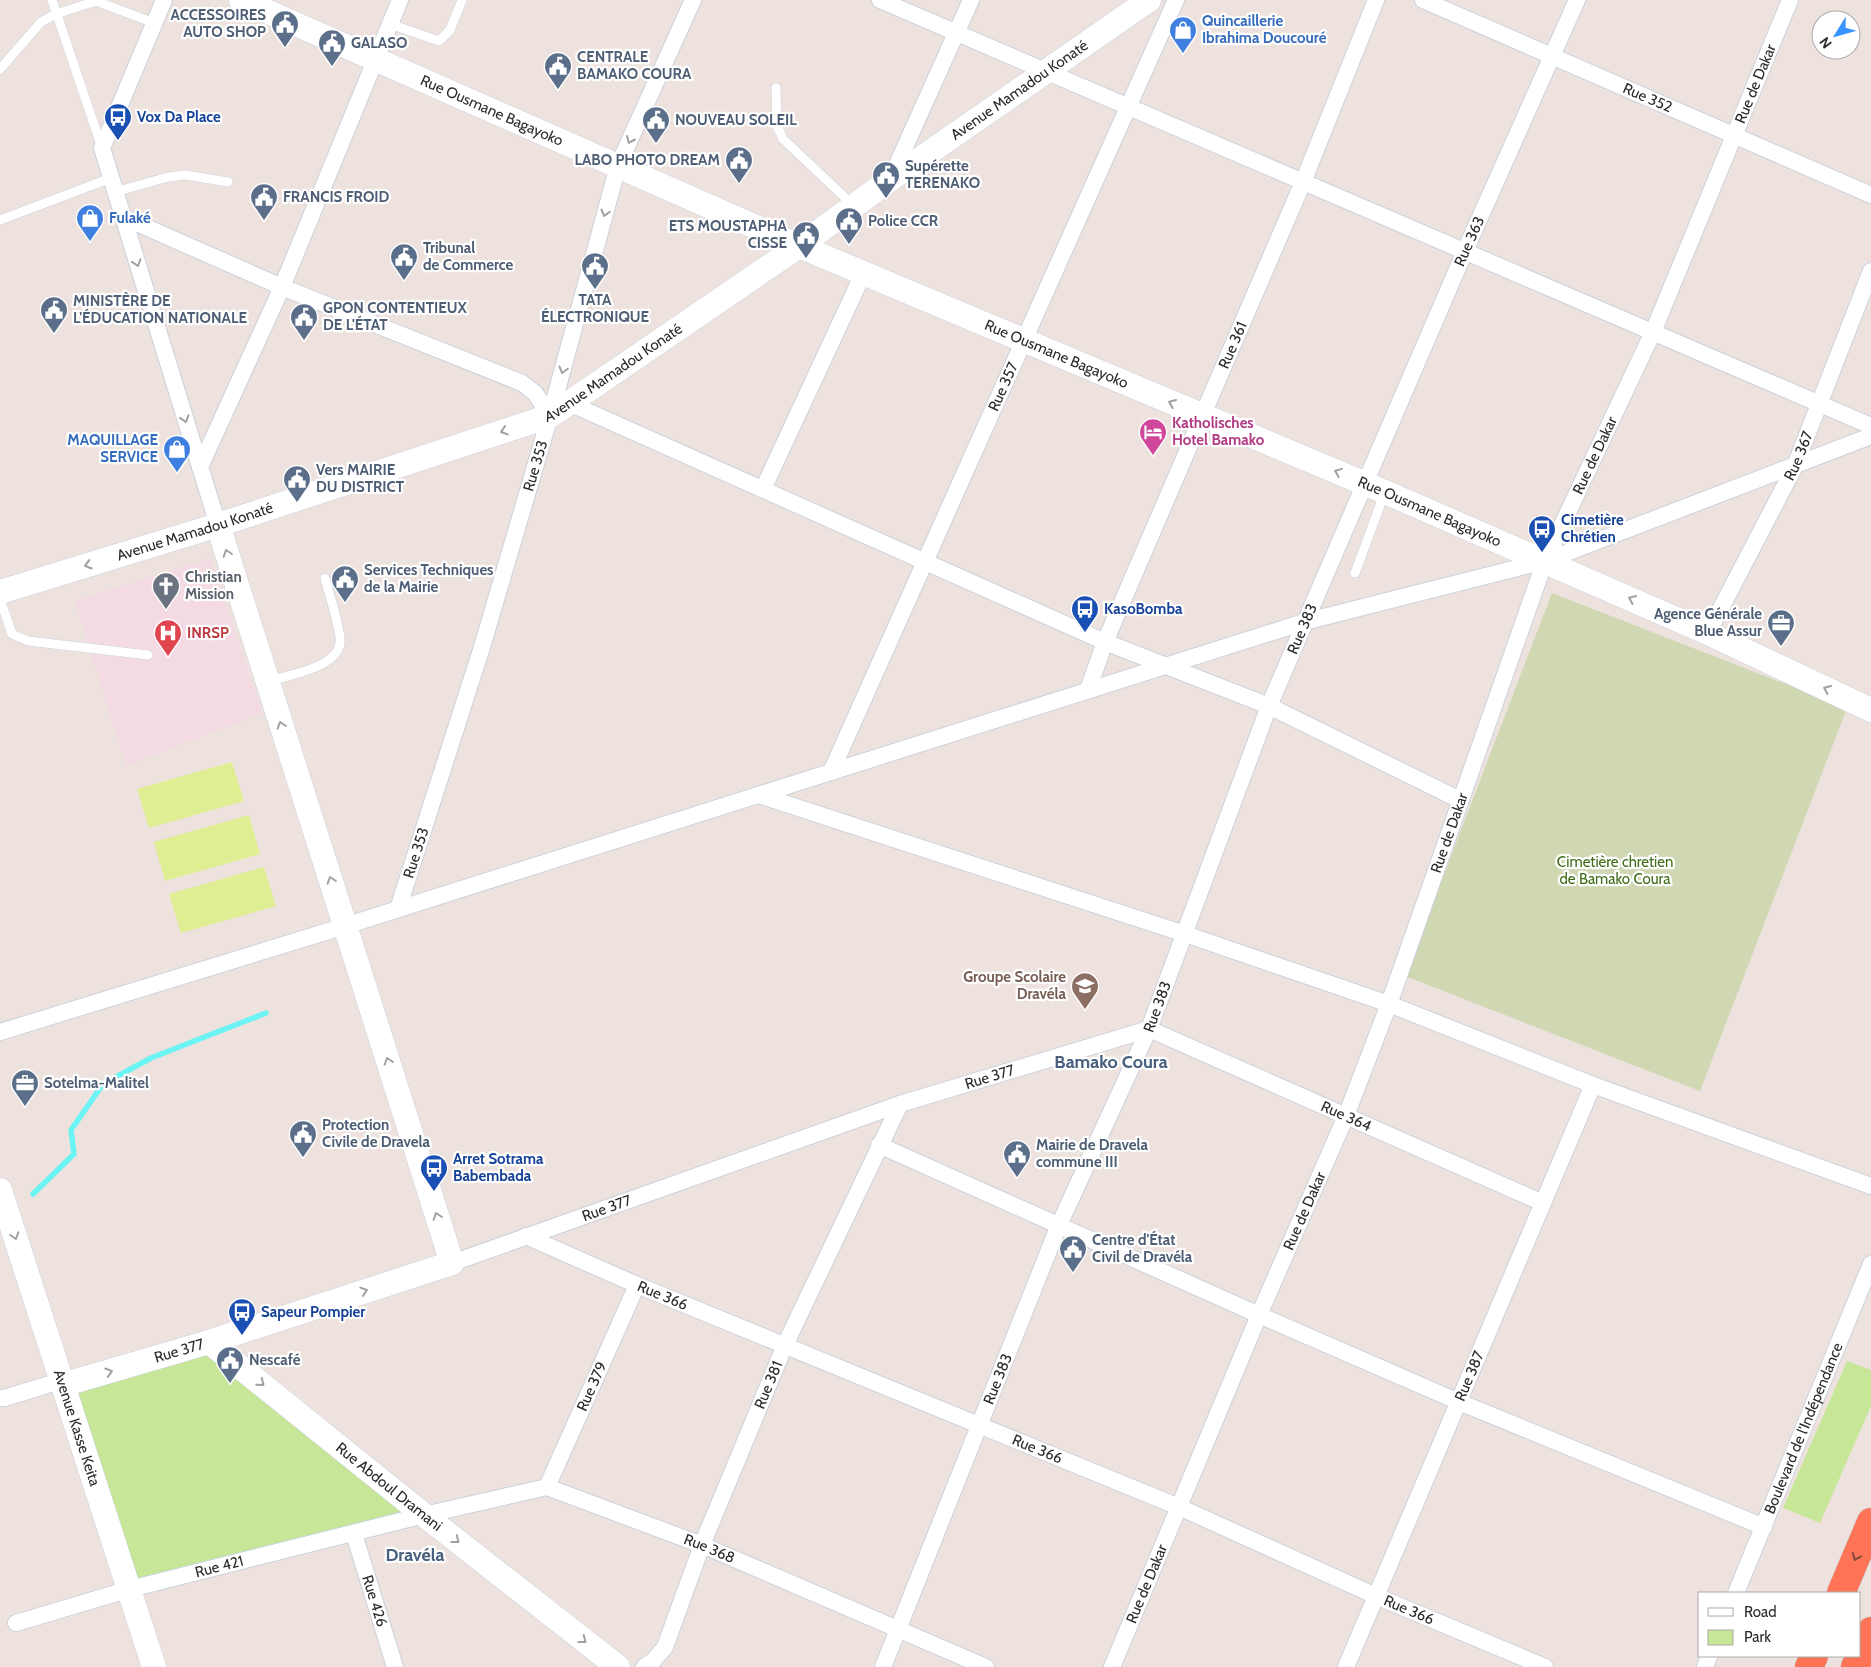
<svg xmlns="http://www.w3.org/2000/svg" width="1871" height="1667" font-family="Cabin,sans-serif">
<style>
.medical{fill:#f4dae2}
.green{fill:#c7e697}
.cemetery{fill:#cfd8b3}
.pitch{fill:#dfee92}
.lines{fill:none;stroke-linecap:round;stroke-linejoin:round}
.stream{stroke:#6cf3f4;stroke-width:5.5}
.lane-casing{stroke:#cbd3dd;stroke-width:10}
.street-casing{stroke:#cbd3dd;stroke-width:18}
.secondary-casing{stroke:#cbd3dd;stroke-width:25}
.highway-casing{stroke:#c4c4c4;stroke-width:29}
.lane{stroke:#fff;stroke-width:9}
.street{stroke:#fff;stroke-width:16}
.secondary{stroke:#fff;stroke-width:24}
.highway{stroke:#ff7356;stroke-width:28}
.oneway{stroke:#a0a0a0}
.oneway2{stroke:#80483c}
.labels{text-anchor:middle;stroke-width:4.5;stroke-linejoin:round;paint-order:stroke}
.service-label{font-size:15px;font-weight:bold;fill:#4e5e75;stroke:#fff;text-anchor:start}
.shop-label{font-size:15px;font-weight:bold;fill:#366cbe;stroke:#fff;text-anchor:start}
.street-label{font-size:15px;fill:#2b2b2b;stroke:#fff}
.transit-label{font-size:15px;font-weight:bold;fill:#164399;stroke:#fff;text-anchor:start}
.hotel-label{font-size:15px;font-weight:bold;fill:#b23c85;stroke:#fff;text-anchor:start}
.worship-label{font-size:15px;font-weight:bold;fill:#5b616d;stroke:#fff;text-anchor:start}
.health-label{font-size:15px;font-weight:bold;fill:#be3a42;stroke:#fff;text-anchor:start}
.park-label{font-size:15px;fill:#3f6c17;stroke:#fff}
.education-label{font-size:15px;font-weight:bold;fill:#785e54;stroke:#fff;text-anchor:end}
.quarter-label{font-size:18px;font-weight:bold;fill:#49617e;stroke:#fff}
</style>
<rect width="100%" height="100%" fill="#ede2dd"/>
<path class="medical" d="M210,558L262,713L126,766L75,601Z"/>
<path class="green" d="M209,1342L424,1515L132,1585L70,1389Z
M1847,1361L1871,1370V1406L1820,1523L1783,1508Z"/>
<path class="cemetery" d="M1552,593L1847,708L1700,1091L1405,976Z"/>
<path class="pitch" d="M232,762L244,801L149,828L137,789Z
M249,815L260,854L165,881L154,842Z
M264,867L276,906L181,933L169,894Z"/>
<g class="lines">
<path class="stream" d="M33,1194L74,1154L71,1130L103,1084L151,1058L266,1013"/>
<g class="lane-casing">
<path id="lane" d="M52,0L102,148
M390,24L439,41L450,30L462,0
M0,69L41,22L56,14L96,1L154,23
M776,88L777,126L783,139L854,206
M115,192L168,177L185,175L228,182
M0,220L111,178
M1355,573L1385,492
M0,599L12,634L28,641L148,655
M269,681C289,675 337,668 340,643C342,633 328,590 325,578"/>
</g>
<g class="street-casing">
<g id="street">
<path d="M164,0L102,148L218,525"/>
<path d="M880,0L1871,426"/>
<path id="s1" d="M1423,0L1871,195"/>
<path d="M891,178L971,0"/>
<path d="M123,217L282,287L522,383L535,393L550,416"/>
<path d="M569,403L1105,642L1269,706L1460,800"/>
<path d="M200,467L282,287L400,0"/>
<path d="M763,489L864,272"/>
<path id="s2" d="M1708,633L1795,466L1871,271"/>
<path id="s3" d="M1088,690L1105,642L1303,182L1376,0"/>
<path id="s4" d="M831,772L1176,0"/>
<path d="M759,795L1185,934L1389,1004L1593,1085L1871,1186"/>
<path id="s5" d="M398,909L482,647L550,416L618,166L693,0"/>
<path d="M0,1032L345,926L1304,622L1545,561L1871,436"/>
<path d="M879,1145L1259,1315L1459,1402L1764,1527"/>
<path id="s6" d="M526,1236L637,1285L1179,1507L1376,1596L1545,1667"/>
<path id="s7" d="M452,1263L900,1104L1149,1029L1543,1203"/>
<path d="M0,1398H4L60,1381"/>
<path id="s8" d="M547,1487L637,1285"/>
<path id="s9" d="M354,1534L395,1667"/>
<path id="s10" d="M1736,1593L1871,1264"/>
<path id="s11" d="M16,1623L130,1589L424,1515L547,1487L702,1545L986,1667"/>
<path id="s12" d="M644,1667L653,1661L665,1647L702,1545L785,1345L900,1104"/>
<path id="s13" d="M883,1667L1059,1225L1149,1029L1269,706L1465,251L1577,0"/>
<path id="s14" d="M1112,1667L1259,1315L1346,1116L1389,1004L1545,561L1653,332L1790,0"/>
<path id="s15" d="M1346,1667L1593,1085"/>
<path d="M1705,1667L1709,1656"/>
</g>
</g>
<g class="secondary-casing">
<g id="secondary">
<path id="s16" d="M241,0L799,246L1385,492L1708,633L1871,710"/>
<path id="s17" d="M0,592L218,525L550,416L799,246L891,179L1149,0"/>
<path id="s18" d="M0,1190L154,1667"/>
<path id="s19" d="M209,1342L424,1515L618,1667"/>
<path id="s20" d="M62,1385L209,1342L452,1263L218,525"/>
</g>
</g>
<g class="highway-casing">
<path id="highway" d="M1841,1593L1871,1522
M1809,1667L1814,1656
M1855,1667L1871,1631"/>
</g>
<use href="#lane" class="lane"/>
<use href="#street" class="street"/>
<use href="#secondary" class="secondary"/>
<use href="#highway" class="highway"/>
</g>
<defs><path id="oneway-chevron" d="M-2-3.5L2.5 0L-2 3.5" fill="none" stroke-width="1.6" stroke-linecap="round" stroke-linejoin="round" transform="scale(1.25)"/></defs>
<g class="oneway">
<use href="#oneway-chevron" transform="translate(630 140) rotate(114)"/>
<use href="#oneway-chevron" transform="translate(605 213) rotate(105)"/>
<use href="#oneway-chevron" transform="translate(137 263) rotate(73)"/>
<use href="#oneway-chevron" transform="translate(563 370) rotate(105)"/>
<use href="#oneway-chevron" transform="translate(1172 403) rotate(-157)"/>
<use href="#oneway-chevron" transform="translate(185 419) rotate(73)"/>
<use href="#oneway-chevron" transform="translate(504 431) rotate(162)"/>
<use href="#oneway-chevron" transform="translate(1338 472) rotate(-158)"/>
<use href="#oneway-chevron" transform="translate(227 553) rotate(-108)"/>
<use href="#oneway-chevron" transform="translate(88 565) rotate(163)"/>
<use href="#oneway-chevron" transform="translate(1632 599) rotate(-156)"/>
<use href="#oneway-chevron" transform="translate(1827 689) rotate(-155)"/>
<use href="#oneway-chevron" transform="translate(281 725) rotate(-108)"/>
<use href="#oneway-chevron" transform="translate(331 880) rotate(-108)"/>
<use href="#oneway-chevron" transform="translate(388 1061) rotate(-108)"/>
<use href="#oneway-chevron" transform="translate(437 1216) rotate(-108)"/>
<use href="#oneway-chevron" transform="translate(15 1236) rotate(72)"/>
<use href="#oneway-chevron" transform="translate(364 1291) rotate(-18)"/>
<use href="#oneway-chevron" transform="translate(109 1372) rotate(-17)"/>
<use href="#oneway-chevron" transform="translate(261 1383) rotate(39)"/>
<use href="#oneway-chevron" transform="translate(456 1540) rotate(38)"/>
<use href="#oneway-chevron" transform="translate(583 1640) rotate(38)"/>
</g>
<use class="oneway2" href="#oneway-chevron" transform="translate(1856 1557) rotate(113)"/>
<defs>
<g id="civic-pin" transform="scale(1.4375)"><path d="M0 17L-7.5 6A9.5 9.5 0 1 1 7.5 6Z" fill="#5c6f8a" stroke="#fff"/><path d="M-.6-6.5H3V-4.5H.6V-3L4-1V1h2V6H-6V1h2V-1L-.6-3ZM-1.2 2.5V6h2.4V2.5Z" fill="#fff"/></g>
<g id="shop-pin" transform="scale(1.4375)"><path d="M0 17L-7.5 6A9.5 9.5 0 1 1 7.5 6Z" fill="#3f7fe0" stroke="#fff"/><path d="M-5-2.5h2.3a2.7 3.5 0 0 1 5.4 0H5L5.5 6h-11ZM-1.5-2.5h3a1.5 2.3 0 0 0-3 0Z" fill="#fff"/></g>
<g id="bus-pin" transform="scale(1.4375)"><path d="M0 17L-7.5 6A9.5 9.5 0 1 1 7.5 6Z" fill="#1a4fb4" stroke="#fff"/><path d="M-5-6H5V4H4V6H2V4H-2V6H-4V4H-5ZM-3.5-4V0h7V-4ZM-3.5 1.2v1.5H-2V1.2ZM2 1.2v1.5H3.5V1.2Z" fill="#fff"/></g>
<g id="hotel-pin" transform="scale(1.4375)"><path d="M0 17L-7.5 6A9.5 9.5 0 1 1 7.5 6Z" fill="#d1479c" stroke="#fff"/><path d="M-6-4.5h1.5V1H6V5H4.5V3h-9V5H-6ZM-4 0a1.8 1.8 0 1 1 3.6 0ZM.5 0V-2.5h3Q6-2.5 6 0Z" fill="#fff"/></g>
<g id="church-pin" transform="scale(1.4375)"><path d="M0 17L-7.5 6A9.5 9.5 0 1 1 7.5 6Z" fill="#6b7280" stroke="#fff"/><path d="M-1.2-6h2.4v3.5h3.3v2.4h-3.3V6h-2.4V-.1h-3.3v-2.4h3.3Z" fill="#fff"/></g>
<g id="office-pin" transform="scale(1.4375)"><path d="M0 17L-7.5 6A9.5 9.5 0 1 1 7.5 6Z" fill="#5c6f8a" stroke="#fff"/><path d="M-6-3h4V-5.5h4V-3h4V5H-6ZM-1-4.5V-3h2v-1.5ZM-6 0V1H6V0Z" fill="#fff"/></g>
<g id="hospital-pin" transform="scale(1.4375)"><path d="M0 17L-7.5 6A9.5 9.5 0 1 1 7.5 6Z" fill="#e0444e" stroke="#fff"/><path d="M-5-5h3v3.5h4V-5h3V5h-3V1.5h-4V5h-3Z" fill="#fff"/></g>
<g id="school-pin" transform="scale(1.4375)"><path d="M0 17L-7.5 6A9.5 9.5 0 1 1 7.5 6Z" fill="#8d6e63" stroke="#fff"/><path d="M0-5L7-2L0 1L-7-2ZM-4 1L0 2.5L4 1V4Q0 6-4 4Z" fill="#fff"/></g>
</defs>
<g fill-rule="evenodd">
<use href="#civic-pin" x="285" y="24"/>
<use href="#shop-pin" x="1183" y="30"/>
<use href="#civic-pin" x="332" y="43"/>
<use href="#civic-pin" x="558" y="66"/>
<use href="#bus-pin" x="118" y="117"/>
<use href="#civic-pin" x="656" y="120"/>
<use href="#civic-pin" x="739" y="160"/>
<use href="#civic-pin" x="886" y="175"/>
<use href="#civic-pin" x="264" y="197"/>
<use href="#shop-pin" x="90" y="218"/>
<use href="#civic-pin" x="849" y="221"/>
<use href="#civic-pin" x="806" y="235"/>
<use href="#civic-pin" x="404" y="257"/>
<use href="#civic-pin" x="595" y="266"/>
<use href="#civic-pin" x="54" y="310"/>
<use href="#civic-pin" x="304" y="317"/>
<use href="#hotel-pin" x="1153" y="432"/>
<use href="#shop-pin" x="177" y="449"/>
<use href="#civic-pin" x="297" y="479"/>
<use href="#bus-pin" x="1542" y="529"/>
<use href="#civic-pin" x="345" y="579"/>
<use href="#church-pin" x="166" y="586"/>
<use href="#bus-pin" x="1085" y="609"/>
<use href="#office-pin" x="1781" y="623"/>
<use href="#hospital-pin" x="168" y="633"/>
<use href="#school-pin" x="1085" y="986"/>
<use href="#office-pin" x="25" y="1083"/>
<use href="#civic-pin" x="303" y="1134"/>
<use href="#civic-pin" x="1017" y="1154"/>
<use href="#bus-pin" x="434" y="1168"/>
<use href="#civic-pin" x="1073" y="1249"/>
<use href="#bus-pin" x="242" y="1312"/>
<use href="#civic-pin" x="230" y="1360"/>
</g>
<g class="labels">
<g class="service-label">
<text x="266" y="20" text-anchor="end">ACCESSOIRES<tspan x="266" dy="17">AUTO SHOP</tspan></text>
<text x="351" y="48">GALASO</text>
<text x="577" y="62">CENTRALE<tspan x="577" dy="17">BAMAKO COURA</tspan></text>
<text x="675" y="125">NOUVEAU SOLEIL</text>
<text x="720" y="165" text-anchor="end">LABO PHOTO DREAM</text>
<text x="905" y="171">Supérette<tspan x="905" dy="17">TERENAKO</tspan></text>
<text x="283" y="202">FRANCIS FROID</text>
<text x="868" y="226">Police CCR</text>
<text x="787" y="231" text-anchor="end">ETS MOUSTAPHA<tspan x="787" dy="17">CISSE</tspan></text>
<text x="423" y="253">Tribunal<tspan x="423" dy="17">de Commerce</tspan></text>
<text x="595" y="305" text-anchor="middle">TATA<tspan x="595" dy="17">ÉLECTRONIQUE</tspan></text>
<text x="73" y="306">MINISTÈRE DE<tspan x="73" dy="17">L'ÉDUCATION NATIONALE</tspan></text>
<text x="323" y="313">GPON CONTENTIEUX<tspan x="323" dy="17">DE L'ÉTAT</tspan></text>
<text x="316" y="475">Vers MAIRIE<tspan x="316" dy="17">DU DISTRICT</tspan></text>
<text x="364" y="575">Services Techniques<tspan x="364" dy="17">de la Mairie</tspan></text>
<text x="1762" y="619" text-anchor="end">Agence Générale<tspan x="1762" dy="17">Blue Assur</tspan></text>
<text x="44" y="1088">Sotelma-Malitel</text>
<text x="322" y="1130">Protection<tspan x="322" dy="17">Civile de Dravela</tspan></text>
<text x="1036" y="1150">Mairie de Dravela<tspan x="1036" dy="17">commune III</tspan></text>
<text x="1092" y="1245">Centre d'État<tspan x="1092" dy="17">Civil de Dravéla</tspan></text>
<text x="249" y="1365">Nescafé</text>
</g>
<g class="shop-label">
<text x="1202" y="26">Quincaillerie<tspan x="1202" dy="17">Ibrahima Doucouré</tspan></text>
<text x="109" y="223">Fulaké</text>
<text x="158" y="445" text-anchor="end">MAQUILLAGE<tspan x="158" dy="17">SERVICE</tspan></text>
</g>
<g class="street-label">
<text dy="5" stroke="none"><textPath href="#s14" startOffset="1710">Rue de Dakar</textPath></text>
<text dy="5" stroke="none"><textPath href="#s17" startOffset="1149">Avenue Mamadou Konaté</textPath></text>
<text dy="5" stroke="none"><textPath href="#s1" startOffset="245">Rue 352</textPath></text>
<text dy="5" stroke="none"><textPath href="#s16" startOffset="274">Rue Ousmane Bagayoko</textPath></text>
<text dy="5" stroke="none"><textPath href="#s13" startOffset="1542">Rue 363</textPath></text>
<text dy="5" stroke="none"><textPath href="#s3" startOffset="374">Rue 361</textPath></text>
<text dy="5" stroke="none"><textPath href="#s16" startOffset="889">Rue Ousmane Bagayoko</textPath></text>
<text dy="5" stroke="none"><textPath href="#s17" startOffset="654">Avenue Mamadou Konaté</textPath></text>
<text dy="5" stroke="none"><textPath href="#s4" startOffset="422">Rue 357</textPath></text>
<text dy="5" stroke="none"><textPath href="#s14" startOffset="1305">Rue de Dakar</textPath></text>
<text dy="5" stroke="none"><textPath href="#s2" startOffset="199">Rue 367</textPath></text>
<text dy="5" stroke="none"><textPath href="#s5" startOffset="464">Rue 353</textPath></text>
<text dy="5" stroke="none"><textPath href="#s16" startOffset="1294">Rue Ousmane Bagayoko</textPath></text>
<text dy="5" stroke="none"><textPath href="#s17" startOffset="204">Avenue Mamadou Konaté</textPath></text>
<text dy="5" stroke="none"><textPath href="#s13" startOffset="1120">Rue 383</textPath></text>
<text dy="5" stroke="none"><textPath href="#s14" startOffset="900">Rue de Dakar</textPath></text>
<text dy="5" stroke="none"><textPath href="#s5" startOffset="59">Rue 353</textPath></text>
<text dy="5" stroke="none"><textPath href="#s13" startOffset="715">Rue 383</textPath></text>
<text dy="5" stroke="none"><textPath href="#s7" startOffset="569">Rue 377</textPath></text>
<text dy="5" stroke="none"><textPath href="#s7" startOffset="951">Rue 364</textPath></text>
<text dy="5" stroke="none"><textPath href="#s7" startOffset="164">Rue 377</textPath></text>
<text dy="5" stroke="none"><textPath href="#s14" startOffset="495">Rue de Dakar</textPath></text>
<text dy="5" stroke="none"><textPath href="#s6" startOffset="149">Rue 366</textPath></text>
<text dy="5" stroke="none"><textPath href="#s20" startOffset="122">Rue 377</textPath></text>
<text dy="5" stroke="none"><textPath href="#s15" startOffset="316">Rue 387</textPath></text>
<text dy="5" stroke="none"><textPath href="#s13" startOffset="310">Rue 383</textPath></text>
<text dy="5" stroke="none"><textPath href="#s12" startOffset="311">Rue 381</textPath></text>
<text dy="5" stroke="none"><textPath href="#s8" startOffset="110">Rue 379</textPath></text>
<text dy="5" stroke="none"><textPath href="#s18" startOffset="250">Avenue Kasse Keita</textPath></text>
<text dy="5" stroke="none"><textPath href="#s10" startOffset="178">Boulevard de l'Indépendance</textPath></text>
<text dy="5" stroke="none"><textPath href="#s6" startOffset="554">Rue 366</textPath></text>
<text dy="5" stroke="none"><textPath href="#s19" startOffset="231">Rue Abdoul Dramani</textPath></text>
<text dy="5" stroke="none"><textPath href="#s11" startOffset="722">Rue 368</textPath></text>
<text dy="5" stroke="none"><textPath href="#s11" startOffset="211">Rue 421</textPath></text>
<text dy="5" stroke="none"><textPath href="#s14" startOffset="90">Rue de Dakar</textPath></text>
<text dy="5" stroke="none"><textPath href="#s9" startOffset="70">Rue 426</textPath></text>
<text dy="5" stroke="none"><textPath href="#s6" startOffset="959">Rue 366</textPath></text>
</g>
<g class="transit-label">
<text x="137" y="122">Vox Da Place</text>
<text x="1561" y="525">Cimetière<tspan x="1561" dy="17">Chrétien</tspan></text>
<text x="1104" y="614">KasoBomba</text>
<text x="453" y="1164">Arret Sotrama<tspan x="453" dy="17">Babembada</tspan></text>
<text x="261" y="1317">Sapeur Pompier</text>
</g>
<g class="hotel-label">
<text x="1172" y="428">Katholisches<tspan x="1172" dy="17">Hotel Bamako</tspan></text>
</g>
<g class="worship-label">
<text x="185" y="582">Christian<tspan x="185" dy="17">Mission</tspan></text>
</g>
<g class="health-label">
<text x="187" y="638">INRSP</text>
</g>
<g class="park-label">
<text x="1615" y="867">Cimetière chretien<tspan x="1615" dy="17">de Bamako Coura</tspan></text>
</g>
<g class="education-label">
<text x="1066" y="982">Groupe Scolaire<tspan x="1066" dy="17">Dravéla</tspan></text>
</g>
<g class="quarter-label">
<text x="1111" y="1068">Bamako Coura</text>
<text x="415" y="1561">Dravéla</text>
</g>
</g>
<rect x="1698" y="1592" width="162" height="65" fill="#ffffff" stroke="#aaaaaa"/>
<rect x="1708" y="1608" width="25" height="8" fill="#ffffff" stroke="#aaaaaa"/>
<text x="1744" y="1617" font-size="15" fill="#2b2b2b">Road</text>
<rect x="1708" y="1630" width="25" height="15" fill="#c7e697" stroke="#aaaaaa"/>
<text x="1744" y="1642" font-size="15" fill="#2b2b2b">Park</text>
<g transform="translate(1836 35) rotate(233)"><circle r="24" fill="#ffffff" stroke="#aaaaaa"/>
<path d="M0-4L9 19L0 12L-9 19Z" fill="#3892ff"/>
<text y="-8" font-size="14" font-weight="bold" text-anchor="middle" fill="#2b2b2b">N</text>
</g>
</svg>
